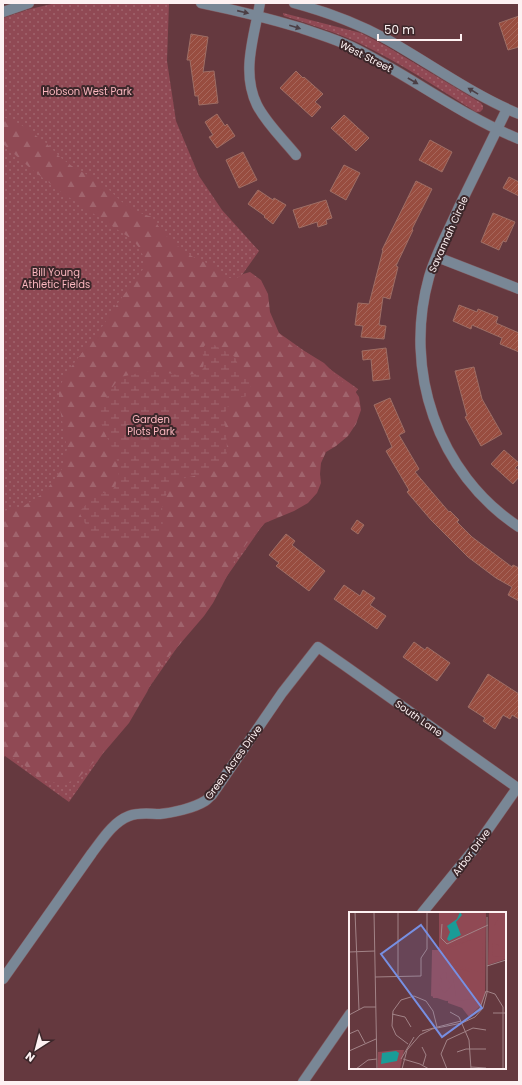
<svg xmlns="http://www.w3.org/2000/svg" width="522" height="1085" font-family="Poppins,sans-serif">
<style>
.grass{fill:url(#grass-dots)}
.forest{fill:url(#forest-firs)}
.wetland{fill:url(#wetland-marsh)}
.building{fill:url(#building-hatch);stroke:#9e6e65}
.lines{fill:none;stroke-linecap:round;stroke-linejoin:round}
.minor-casing{stroke:#805a5f;stroke-width:11}
.minor{stroke:#798796;stroke-width:10}
.oneway{fill:#4b3f45}
.labels{text-anchor:middle;stroke-width:4;stroke-linejoin:round;paint-order:stroke}
.street-label{font-size:10px;fill:#fdf1f2;stroke:#3c272a}
.park-label{font-size:10px;fill:#fbb7bf;stroke:#3c272a}
.inset-road{fill:none;stroke:#a28387;stroke-width:1}
.view{fill:#778fe2;fill-opacity:0.15;stroke:#778fe2;stroke-width:2}
.inset-edge{fill:none;stroke:#fdf1f2;stroke-width:2}
</style>
<defs>
<pattern id="grass-dots" width="8" height="8" patternUnits="userSpaceOnUse"><rect width="8" height="8" fill="#904954"/><path d="M2 2h.1M6 6h.1" fill="none" stroke="#a0646d" stroke-width="1.8" stroke-linecap="round"/></pattern>
<pattern id="forest-firs" width="22" height="20" patternUnits="userSpaceOnUse"><rect width="22" height="20" fill="#904954"/><path d="M5 1l3.5 6h-7zM16 11l3.5 6h-7z" fill="#a0646d"/></pattern>
<pattern id="wetland-marsh" width="20" height="14" patternUnits="userSpaceOnUse"><rect width="20" height="14" fill="#904954"/><path d="M1 5h8M5 5V1M11 12h8M15 12V8" fill="none" stroke="#a0646d"/></pattern>
<pattern id="building-hatch" width="6" height="6" patternUnits="userSpaceOnUse"><rect width="6" height="6" fill="#984d40"/><path d="M-1 1l2-2M0 6l6-6M5 7l2-2" fill="none" stroke="#a7675c"/></pattern>
</defs>
<rect width="100%" height="100%" fill="#65393f"/>
<path class="grass" d="M56,3H169L167,61L176,121L199,176L222,210L259,251L227,296L358,389L69,802L5,756L3,758V18L30,9Z
M283,13L361,33L386,46L481,103L483,106V109L480,112H476C438,88 400,63 359,43C335,32 309,24 284,16L283,14Z"/>
<path class="forest" d="M3,117L20,124L46,143L61,158L76,169L94,178L107,188L122,202L137,212L152,217L164,234L180,248L193,257L211,265L228,278H237L243,274L250,272L261,280L268,294L270,312L279,333L293,347L306,352L324,363L344,383L353,388L359,397L361,410L356,424L348,436L336,446L326,452L321,463L320,474L321,483L317,493L308,503L294,511L265,523L247,543L235,560L226,578L213,603L204,616L180,644L158,669L147,692L129,723L106,750L76,780L62,784L40,780L20,761L5,755L3,756V511L22,507L44,493L62,469L67,449L59,403V389L65,375L104,324L120,300L144,268L145,260L140,249L133,240L61,192L30,168L3,144Z"/>
<path class="wetland" d="M211,343L235,357L241,373L249,376L251,393L247,396L233,399C231,403 227,407 226,410C221,426 237,465 215,469L212,472L176,480L171,486L162,503L163,528L160,536L147,539L97,541L88,529L79,512L93,497L113,489L119,478C118,471 118,463 116,456C111,443 101,430 100,416C100,404 113,386 120,377L154,370L177,375L200,374C206,366 203,358 202,349L206,344Z"/>
<path class="building" d="M519,16V47L508,50L499,23Z
M191,34L208,37L203,72L214,71L218,103L199,105L198,96H195L190,60H187Z
M296,71L303,78L304,77L323,94L315,102L321,107L312,117L280,88Z
M217,114L225,126L227,124L235,136L217,148L209,137L213,135L205,122Z
M344,115L369,138L356,151L331,128Z
M430,140L452,152L442,172L419,160Z
M243,152L257,180L239,188L226,160Z
M344,165L360,173L346,200L330,191Z
M509,177L519,182V196L503,188Z
M416,181L432,189L412,229L413,230L396,266L398,267L390,299L383,297L379,325L386,326L384,339L361,337L363,326L355,325L358,303L369,304L383,250H382Z
M258,190L273,200L274,198L286,205L273,224L264,217L265,216L248,204Z
M326,200L332,218L326,220L327,224L318,227L317,222L299,228L293,210Z
M493,213L515,222L506,242L503,241L499,250L481,242Z
M459,305L477,312L478,309L498,317L496,323L519,333V352L500,344L502,338L472,325L471,329L453,321Z
M386,348L390,379L373,381L371,359L363,360L362,351Z
M474,367L482,399L502,434L481,446L465,417L467,416L455,371Z
M390,398L405,432L399,435L419,469L415,472L449,512L450,511L459,520L457,522L472,537L512,567L513,565L519,568V601L508,595L512,587L496,578L468,557L431,520L407,492L409,490L386,451L392,447L374,405Z
M504,450L519,463V464L515,468L519,471V477L513,484L491,464Z
M357,520L364,525L358,534L351,529Z
M286,534L295,541L292,545L325,571L309,591L276,566L279,563L269,555Z
M344,585L360,596L363,590L375,598L370,605L386,616L377,629L334,599Z
M414,642L425,650L427,647L450,663L437,681L403,657Z
M488,674L519,694V719L512,715L510,719L503,715L495,729L483,721L485,718L468,707Z"/>
<g class="lines">
<g class="minor-casing">
<path id="minor" d="M201,3C235,10 268,18 301,28C318,34 336,39 352,47C409,75 460,115 519,139
M260,3C254,37 241,72 257,105C266,123 283,139 296,155
M294,3C327,12 359,24 388,40C432,65 473,95 519,114
M3,12L29,3
M507,109C491,142 475,174 459,207C449,230 436,253 429,277C403,370 437,473 519,527
M437,257L519,289
M422,913L475,848L517,788
M3,979L92,853C102,840 113,822 129,816C139,812 150,814 160,814C172,813 194,808 205,801C207,800 209,797 212,795L282,693L318,647L344,665L519,789
M303,1082L350,1014"/>
</g>
<use href="#minor" class="minor"/>
</g>
<defs><path id="oneway-solid" d="M-6-.8H1V-3.2L6.5 0L1 3.2V.8H-6Z"/></defs>
<g class="oneway">
<use href="#oneway-solid" transform="translate(243 12) rotate(13)"/>
<use href="#oneway-solid" transform="translate(295 27) rotate(17)"/>
<use href="#oneway-solid" transform="translate(413 81) rotate(30)"/>
<use href="#oneway-solid" transform="translate(473 91) rotate(-149)"/>
</g>
<g class="labels">
<g class="street-label">
<text transform="translate(366 56) rotate(27)" y="4">West Street</text>
<text transform="translate(448 234) rotate(-66)" y="4">Savannah Circle</text>
<text transform="translate(419 718) rotate(35)" y="4">South Lane</text>
<text transform="translate(233 762) rotate(-54)" y="4">Green Acres Drive</text>
<text transform="translate(471 852) rotate(-53)" y="4">Arbor Drive</text>
</g>
<g class="park-label">
<text x="87" y="95">Hobson West Park</text>
<text x="56" y="276">Bill Young<tspan x="56" dy="12">Athletic Fields</tspan></text>
<text x="151" y="423">Garden<tspan x="151" dy="12">Plots Park</tspan></text>
</g>
</g>
<g transform="translate(349 912)">
<rect width="157" height="157" fill="#65393f"/>
<path d="M90,0H137L136,82L133,92L120,105L113,96L99,91V86H84L83,38H90ZM140,0H157V47L139,53ZM48,138H55L51,157H29V140Z" fill="#904954"/>
<path d="M91,27L98,33L112,27V30L96,36L95,43L104,52L122,60L106,56L103,58L107,84H133L134,87L97,89L82,84L83,40L91,37Z" fill="#904954"/>
<path d="M95,60L98,61L97,66L103,74L95,81L90,73L93,69L91,64Z" fill="#904954"/>
<path d="M124,23H130V28L134,31L133,61L106,52L96,42L97,37L124,27Z" fill="#904954"/>
<path d="M143,0H152L154,14H145L150,5H143ZM143,31L153,34L157,45L144,44Z" fill="#904954"/>
<path d="M111,0L113,3L107,10L112,23L100,29L98,27L101,20L98,14L108,7ZM47,139L50,141L48,149L32,152L33,141Z" fill="#1a9c97"/>
<path class="inset-road" d="M6,0L10,98M25,0L28,157M49,0V64M93,12L92,26L98,32L139,13M0,40L26,39M138,54L157,48M26,65L72,64V46L78,37V0M137,79L146,82L154,95V157M101,100L110,105L120,128L122,157M144,101H157M43,102L56,105L62,115M0,103L15,95H27M119,106L131,96L137,79M73,119L112,109M0,122L9,118L16,131M59,132L47,123L43,114L44,99L52,88L65,84L77,89L84,99L88,115M73,135L77,143L74,153M0,139L27,127M108,140L117,137H137M52,147L65,125M54,147L71,152L80,157M122,155L137,156M7,157L19,148L28,147M53,157L58,138L71,123L83,117L113,111L126,105L134,96L138,81V5M98,157L92,142L98,128L124,116L137,118"/>
<path class="view" d="M72,13L133,96L93,125L32,42Z"/>
<rect width="157" height="157" class="inset-edge"/>
</g>
<rect width="522" height="1085" fill="none" stroke="#fdf1f2" stroke-width="8"/>
<g transform="translate(36 1049) rotate(216)" stroke="#3c272a" stroke-width="3" paint-order="stroke">
<path d="M0-3L7 15L0 10L-7 15Z" fill="#fdf1f2"/>
<text y="-6" font-size="11" font-weight="bold" text-anchor="middle" fill="#fdf1f2">N</text>
</g>
<path d="M378 34v6h83v-6" fill="none" stroke="#fdf1f2" stroke-width="2"/>
<text x="384" y="34" font-size="12" fill="#fdf1f2" stroke="#3c272a" stroke-width="3" paint-order="stroke">50 m</text>
</svg>
